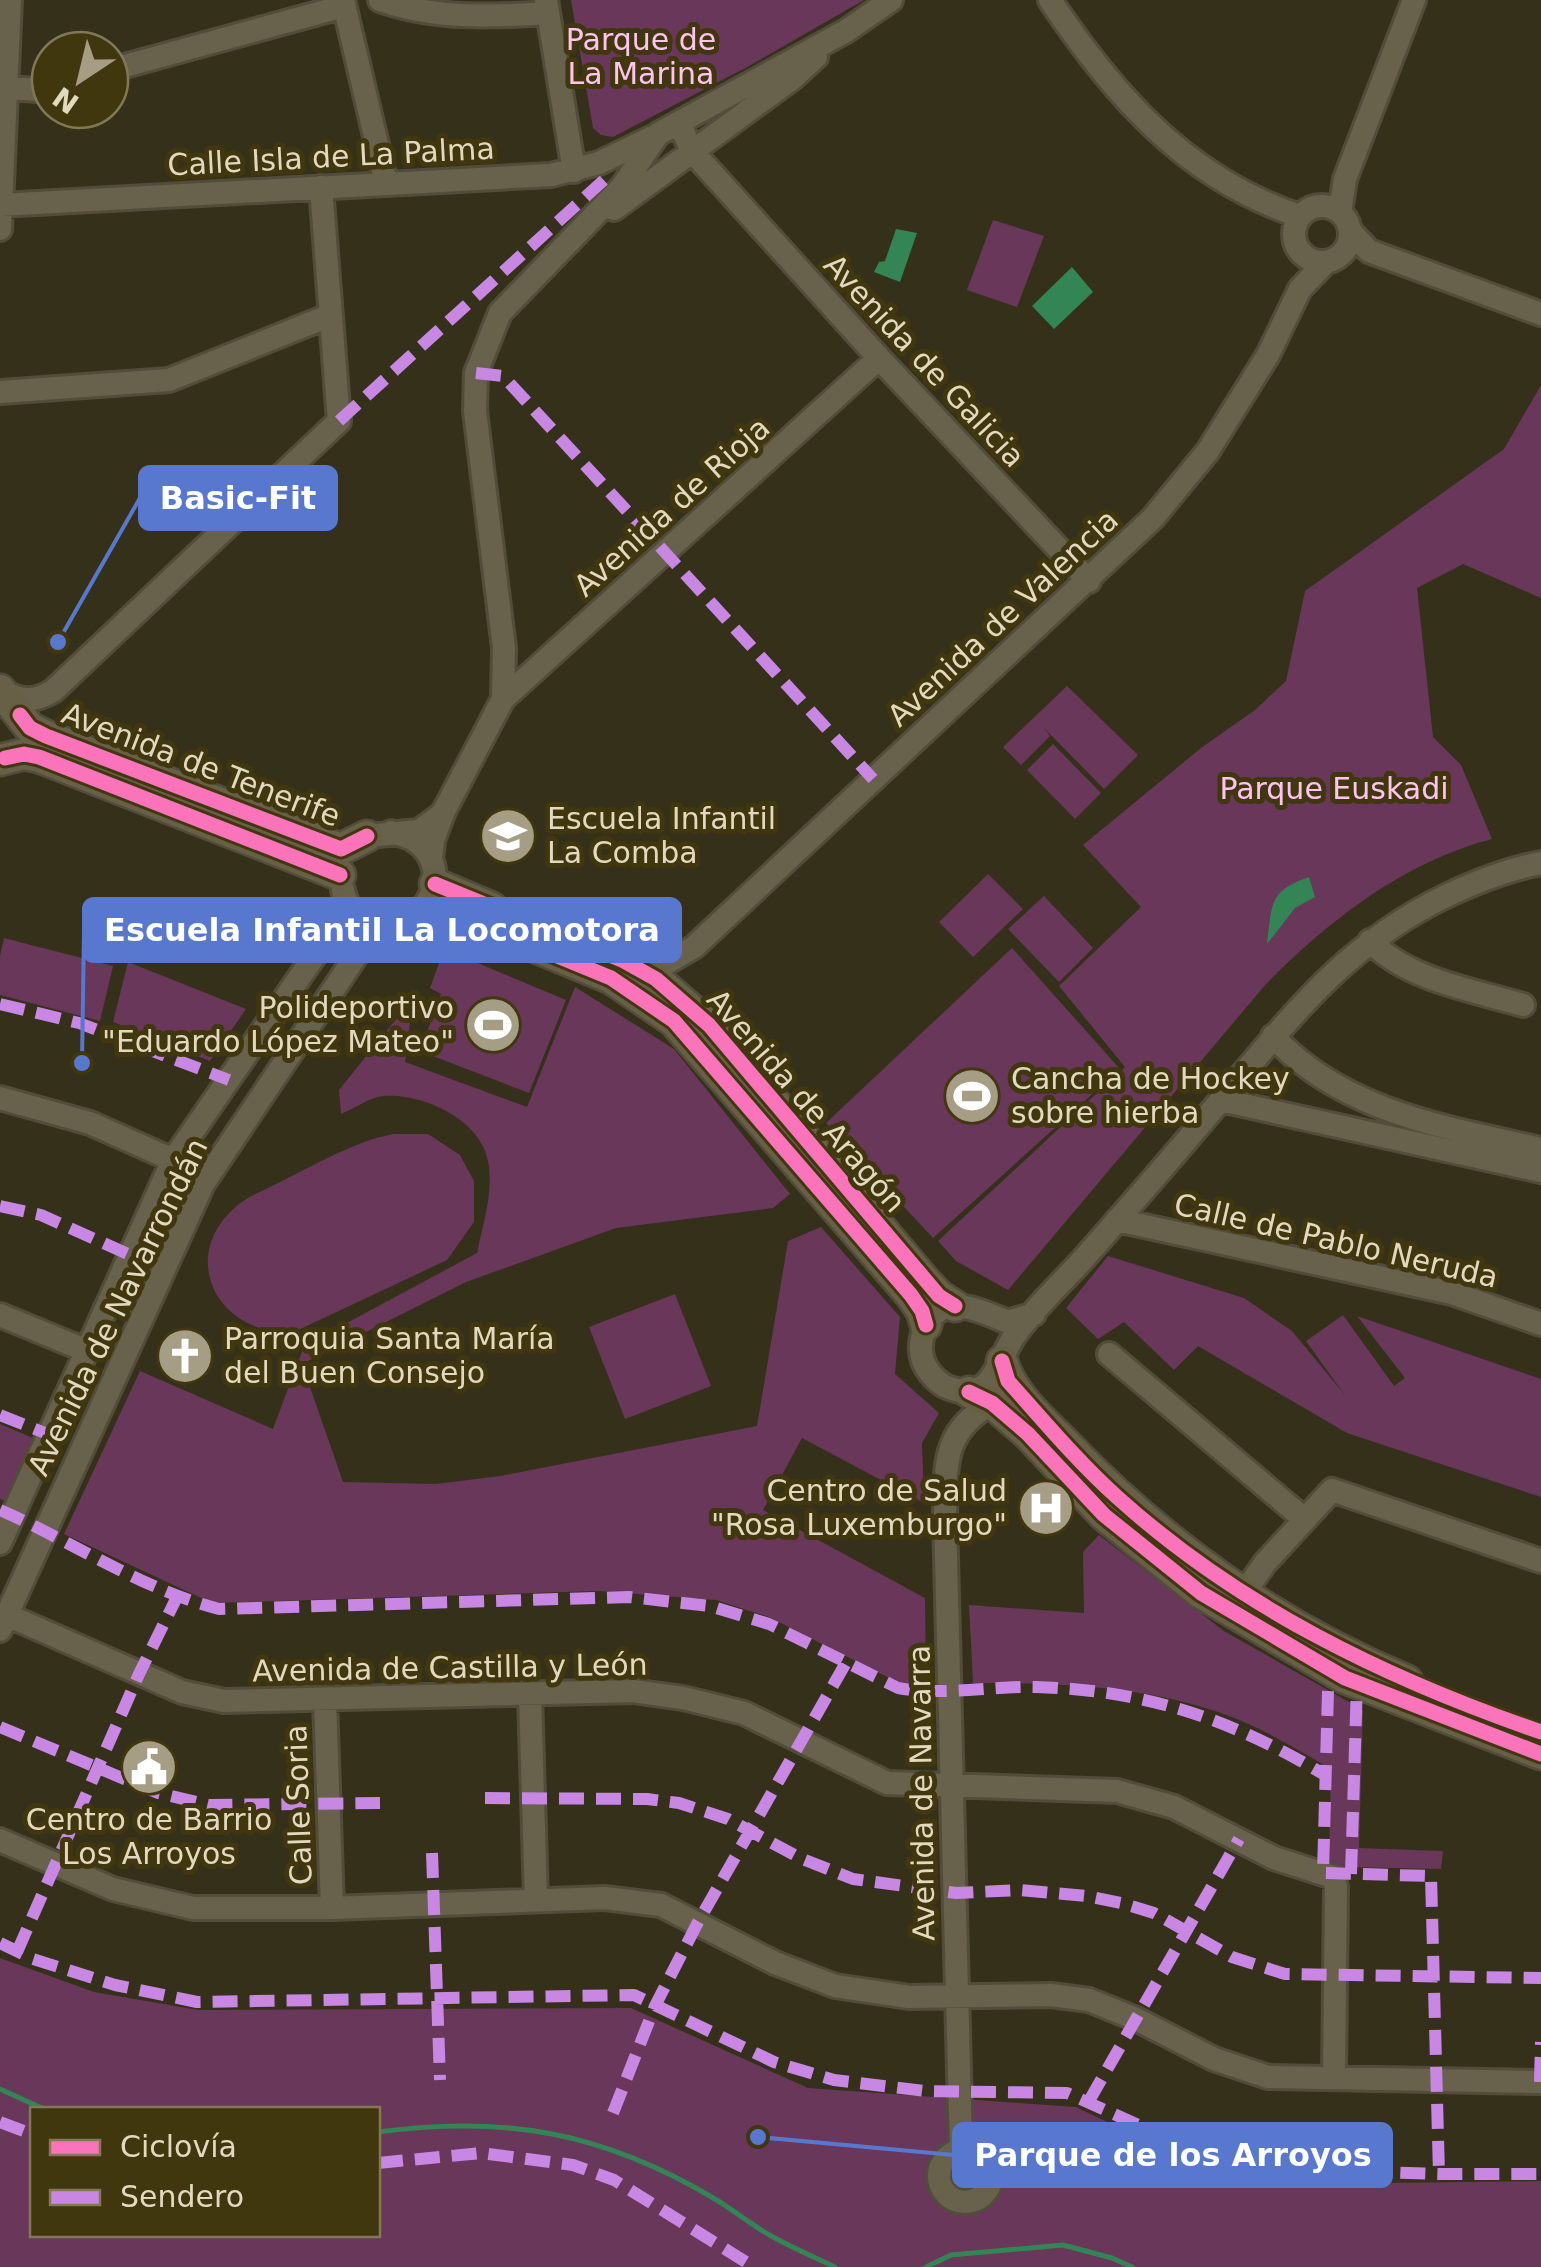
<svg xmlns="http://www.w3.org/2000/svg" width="1541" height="2267" font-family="'DejaVu Sans',sans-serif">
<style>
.green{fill:#68375a;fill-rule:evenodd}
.water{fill:#338555}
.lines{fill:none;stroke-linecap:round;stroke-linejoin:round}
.stream{stroke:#338555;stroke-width:5}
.minor-casing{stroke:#524d3a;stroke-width:28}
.major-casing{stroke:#524d3a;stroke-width:35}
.minor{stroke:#68624c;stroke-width:22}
.major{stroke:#676047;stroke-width:30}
.quiet{stroke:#c787e3;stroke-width:12;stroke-dasharray:25 12;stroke-linecap:butt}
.cycleway-casing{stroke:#41370e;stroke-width:21}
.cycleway{stroke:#fb73b8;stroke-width:15}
.labels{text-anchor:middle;stroke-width:10;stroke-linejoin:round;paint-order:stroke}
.park-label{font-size:30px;fill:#fec3ef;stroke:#41370e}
.street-label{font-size:30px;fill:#e1dabf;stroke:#41370e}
.poi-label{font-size:30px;fill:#e1dabf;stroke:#41370e;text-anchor:start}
.leader{fill:none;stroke:#5878d0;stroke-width:4}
.callout-dot{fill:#5878d0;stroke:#41370e;stroke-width:4}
.callout{fill:#5878d0;stroke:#5878d0;stroke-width:4}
.callout-label{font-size:32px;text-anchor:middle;font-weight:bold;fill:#fff}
</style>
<rect width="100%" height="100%" fill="#35301a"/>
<path class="green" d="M571,0H864L749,66L613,137L601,135L593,128Z
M993,220L1044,236L1017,307L967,290Z
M1541,385V598L1463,564L1417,588L1433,737L1461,765L1492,839C1404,862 1329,920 1266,984L1008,1290L956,1261L938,1241L1125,1067L1059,986L1141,907L1083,845L1201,748L1255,710L1286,681L1305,591L1504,449Z
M1067,686L1138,755L1104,789L1043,727L1050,736L1021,765L1003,747Z
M1053,744L1101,793L1075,819L1027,770Z
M988,874L1023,909L973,957L939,922Z
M1044,896L1093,948L1059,982L1008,929Z
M4,938L113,966L100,1021L0,995V956Z
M1012,948L1120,1069L933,1238L826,1123Z
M444,949L566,1000L529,1093L420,1051L441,994L430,988Z
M128,962L246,1009L210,1061L113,1022Z
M575,987L674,1049L790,1194L773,1208L616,1228L466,1282L302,1364L343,1482L436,1484L500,1476L757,1426L788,1241L821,1227L900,1317L895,1374L939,1413L922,1443L924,1503L802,1438L763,1510L925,1598L926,1686L899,1683L769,1617L716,1600L598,1591L212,1603L64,1534L140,1371L273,1429L304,1346L477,1253C483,1223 494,1191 488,1161C481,1120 423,1093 384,1096C370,1097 354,1109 341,1114L339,1090L413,998L405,1062L527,1107Z
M393,1134H428L460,1155L474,1181V1222L447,1260L292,1333C216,1334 176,1255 239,1204C251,1195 267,1189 280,1182C317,1164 353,1142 393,1134Z
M1108,1256L1244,1298L1292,1331L1344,1394L1306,1341L1343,1315L1394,1386L1405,1378L1357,1316L1541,1379V1497L1347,1433L1198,1346L1174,1370L1124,1322L1098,1339L1066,1308Z
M675,1294L711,1386L625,1419L589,1327Z
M0,1424L33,1438L5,1501L0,1499Z
M1099,1535L1224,1631L1363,1710L1359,1848L1443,1851L1441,1869L1343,1867L1329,1861L1331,1769C1303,1753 1274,1735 1244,1722C1159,1686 1063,1683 973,1683L969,1605L1084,1613L1083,1552Z
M0,1958L94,1992L198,2010L631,2008L808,2088L1076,2107L1197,2165L1303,2184L1541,2181V2267H0ZM32,2110H378V2234H32Z"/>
<path class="water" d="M896,229L917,233L900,282L874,272L879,262L885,261Z
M1072,267L1093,292L1054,329L1032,306Z
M1309,877L1315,897L1295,908L1267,944C1272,905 1268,891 1309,877Z"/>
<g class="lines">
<path class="stream" d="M0,2089L46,2110
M378,2132C505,2115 603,2132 715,2199C735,2211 753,2226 773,2237C793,2248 814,2257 835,2267
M926,2267L951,2255L1063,2245L1112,2258L1132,2267"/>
<g class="minor-casing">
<path id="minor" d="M343,0L386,183
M380,0C433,19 492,17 548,13
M546,0L574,171
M1050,0C1114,96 1187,179 1300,216
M110,70L344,6
M6,88L39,90L50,87
M673,126L683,131L691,150L879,358L1089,581
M0,205L551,175L599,163L653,137
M1294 234a28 28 0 1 1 56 0a28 28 0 1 1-56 0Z
M614,209L793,78L816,57
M1340,212L1345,179L1414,0
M0,229L10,0
M1350,231L1369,251L1541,314
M0,392L169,380L331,315
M3,691C22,702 34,702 53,691L339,421L321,187
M503,699L879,358
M358,844L367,836L419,831L442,814
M431,859L433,840L444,811L503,699L504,648L475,411L476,373L500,313L622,187L658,134L846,31L891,0
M343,890C345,903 354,915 366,920C420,944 461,871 414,840C408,836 398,834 391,832
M1370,941C1408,980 1472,990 1523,1005
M635,962L663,965L694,947L1153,518L1208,451L1268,355L1300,289L1326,262
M1273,1036C1341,1111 1447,1128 1541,1149
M0,1098L90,1123L173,1160
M1221,1100L1541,1171
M1117,1220L1452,1293L1541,1324
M1034,1314L1008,1322C976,1309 935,1288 922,1338C919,1351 922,1363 930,1373C939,1384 947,1389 962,1391C994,1396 1000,1355 1015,1335C1035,1307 1063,1282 1086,1256C1131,1205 1176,1153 1220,1101C1292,1016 1344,945 1448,895C1478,881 1508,869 1541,863
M0,1315L85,1350
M1109,1354L1304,1519
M0,1543L173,1160L333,929L344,899
M1243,1594L1265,1563L1332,1490L1541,1561
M7,1615L182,1692L224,1701L633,1691L683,1698L744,1713L887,1783L1117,1791L1174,1807L1274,1858L1333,1877L1336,1887L1334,2078
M0,1630L203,1184L360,950L383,927
M530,1694L536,1900
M325,1700L332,1908
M0,1840L113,1889L193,1908H332L605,1898L661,1905L775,1963L835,1986L909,1997L1051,1995L1089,2000L1136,2019L1214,2059L1268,2077L1541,2082
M961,2150L945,1518C946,1466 941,1432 992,1403
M939 2176a26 26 0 1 1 52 0a26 26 0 1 1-52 0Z"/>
</g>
<g class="major-casing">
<path id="major" d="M0,690L30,728L46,736L341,849L367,836
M0,760L24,754L39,757L340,875
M435,884L492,908
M408,922L439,914L458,915L611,978L674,1021L911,1295L922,1311L926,1325
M581,944L622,960L656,979L709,1025L925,1281L939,1296L955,1306
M1002,1361C1011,1394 1042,1420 1066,1444C1163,1545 1278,1627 1407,1681
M969,1392L992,1403L1028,1434L1104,1515L1201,1593L1345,1678L1541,1754"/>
</g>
<use href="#minor" class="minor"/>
<use href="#major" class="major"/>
<path class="quiet" d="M476,373L503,376L873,779
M339,421L605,179
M0,1004L79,1023L229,1080
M0,1206L41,1215L130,1255
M0,1415L50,1435
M0,1510C73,1542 141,1589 219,1609L629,1597L710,1606L769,1624L898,1688C943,1696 990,1686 1036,1687C1146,1690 1231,1719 1325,1775
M1328,1691L1323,1873L1431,1876L1439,2174
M0,1727L158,1793L209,1805L380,1803
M485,1798L647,1799L679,1803L728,1819L800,1858L853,1879L956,1893L1020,1890L1086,1896L1121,1903L1154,1913L1232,1957L1285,1974L1541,1978
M432,1853L440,2080
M1351,1874L1357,1682
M0,1943L33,1959L115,1985L197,2002L634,1995L774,2062L834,2080L925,2091L1067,2093L1196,2151L1263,2168L1439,2174H1541
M17,1952L139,1674L178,1595
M1540,2082L1541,2042
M1089,2101L1239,1839
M613,2113L655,2006L697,1924L847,1661
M0,2122L32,2134
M378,2163L481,2153L573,2165L614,2180L754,2267"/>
<g class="cycleway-casing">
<path id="cycleway" d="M20,715L30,728L46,736L341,849L367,836
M5,758L24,754L39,757L340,875
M435,884L622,960L656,979L709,1025L939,1296L955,1306
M408,922L439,914L458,915L611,978L674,1021L911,1295L922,1311L926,1325
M1002,1361L1008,1381C1043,1420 1078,1462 1117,1497C1240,1608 1387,1679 1541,1732
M969,1392L992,1403L1028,1434L1104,1515L1201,1593L1345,1678L1541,1754"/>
</g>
<use href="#cycleway" class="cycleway"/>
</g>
<defs>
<g id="school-disc" transform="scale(2.875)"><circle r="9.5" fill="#a59e85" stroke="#41370e"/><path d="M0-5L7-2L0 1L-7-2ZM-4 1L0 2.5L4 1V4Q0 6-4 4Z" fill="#fff"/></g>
<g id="stadium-disc" transform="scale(2.875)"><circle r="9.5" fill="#a59e85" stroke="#41370e"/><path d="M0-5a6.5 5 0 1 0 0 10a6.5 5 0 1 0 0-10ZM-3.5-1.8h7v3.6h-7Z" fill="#fff"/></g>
<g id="church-disc" transform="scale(2.875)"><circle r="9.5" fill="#a59e85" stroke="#41370e"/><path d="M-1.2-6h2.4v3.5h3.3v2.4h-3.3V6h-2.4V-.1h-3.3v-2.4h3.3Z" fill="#fff"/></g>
<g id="hospital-disc" transform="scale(2.875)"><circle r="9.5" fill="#a59e85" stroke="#41370e"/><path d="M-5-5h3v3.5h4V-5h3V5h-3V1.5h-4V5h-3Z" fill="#fff"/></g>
<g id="civic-disc" transform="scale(2.875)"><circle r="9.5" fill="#a59e85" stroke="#41370e"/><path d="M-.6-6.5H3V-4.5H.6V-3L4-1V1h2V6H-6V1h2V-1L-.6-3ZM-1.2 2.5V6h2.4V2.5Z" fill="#fff"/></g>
</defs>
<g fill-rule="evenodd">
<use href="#school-disc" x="508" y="836"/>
<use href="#stadium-disc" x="493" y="1025"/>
<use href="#stadium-disc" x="972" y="1096"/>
<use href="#church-disc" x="185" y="1356"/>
<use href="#hospital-disc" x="1046" y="1508"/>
<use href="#civic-disc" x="149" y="1767"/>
</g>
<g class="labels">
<g class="park-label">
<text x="641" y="50">Parque de<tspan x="641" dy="34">La Marina</tspan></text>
<text x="1334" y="799">Parque Euskadi</text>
</g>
<g class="street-label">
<text transform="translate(331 157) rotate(-3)" y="10">Calle Isla de La Palma</text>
<text transform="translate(924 361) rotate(47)" y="10">Avenida de Galicia</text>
<text transform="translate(672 507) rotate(-42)" y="10">Avenida de Rioja</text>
<text transform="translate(1003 618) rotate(-43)" y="10">Avenida de Valencia</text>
<text transform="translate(201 765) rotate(21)" y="10">Avenida de Tenerife</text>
<text transform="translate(806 1101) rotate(49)" y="10">Avenida de Aragón</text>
<text transform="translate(1336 1241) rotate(13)" y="10">Calle de Pablo Neruda</text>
<text transform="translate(118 1307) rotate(-64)" y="10">Avenida de Navarrondán</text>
<text transform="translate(450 1668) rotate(-1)" y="10">Avenida de Castilla y León</text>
<text transform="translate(922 1793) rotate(-91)" y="10">Avenida de Navarra</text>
<text transform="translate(299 1805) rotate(-92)" y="10">Calle Soria</text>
</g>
<g class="poi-label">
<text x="547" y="829">Escuela Infantil<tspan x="547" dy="34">La Comba</tspan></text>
<text x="454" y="1018" text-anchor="end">Polideportivo<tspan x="454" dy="34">"Eduardo López Mateo"</tspan></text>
<text x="1011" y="1089">Cancha de Hockey<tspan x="1011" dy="34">sobre hierba</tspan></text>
<text x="224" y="1349">Parroquia Santa María<tspan x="224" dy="34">del Buen Consejo</tspan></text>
<text x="1007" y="1501" text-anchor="end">Centro de Salud<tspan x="1007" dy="34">"Rosa Luxemburgo"</tspan></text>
<text x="149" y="1830" text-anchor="middle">Centro de Barrio<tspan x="149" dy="34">Los Arroyos</tspan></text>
</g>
</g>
<path class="leader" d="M58 642L140 498M82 1063L84 930M758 2137L954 2155"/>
<g class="callout-dot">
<circle cx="58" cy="642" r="10"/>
<circle cx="82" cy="1063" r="10"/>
<circle cx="758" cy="2137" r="10"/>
</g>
<g class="callout">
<rect x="140" y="467" width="196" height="62" rx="10"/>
<rect x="84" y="899" width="596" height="62" rx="10"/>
<rect x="954" y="2124" width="437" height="62" rx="10"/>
</g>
<g class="callout-label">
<text x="238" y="509">Basic-Fit</text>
<text x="382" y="941">Escuela Infantil La Locomotora</text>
<text x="1173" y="2166">Parque de los Arroyos</text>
</g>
<rect x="30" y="2107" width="350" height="130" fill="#41370e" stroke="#817855" stroke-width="2.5"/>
<rect x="50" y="2140" width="50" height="15" fill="#fb73b8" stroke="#817855" stroke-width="2.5"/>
<text x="120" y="2157" font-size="30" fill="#e1dabf">Ciclovía</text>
<rect x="50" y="2190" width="50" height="15" fill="#c787e3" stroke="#817855" stroke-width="2.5"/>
<text x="120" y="2207" font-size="30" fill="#e1dabf">Sendero</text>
<g transform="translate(80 80) rotate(215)"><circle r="48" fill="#41370e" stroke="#817855" stroke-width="2.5"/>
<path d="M0-8L18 38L0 25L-18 38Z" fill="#a59e85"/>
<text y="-15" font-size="28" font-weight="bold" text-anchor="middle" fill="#e1dabf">N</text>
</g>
</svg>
